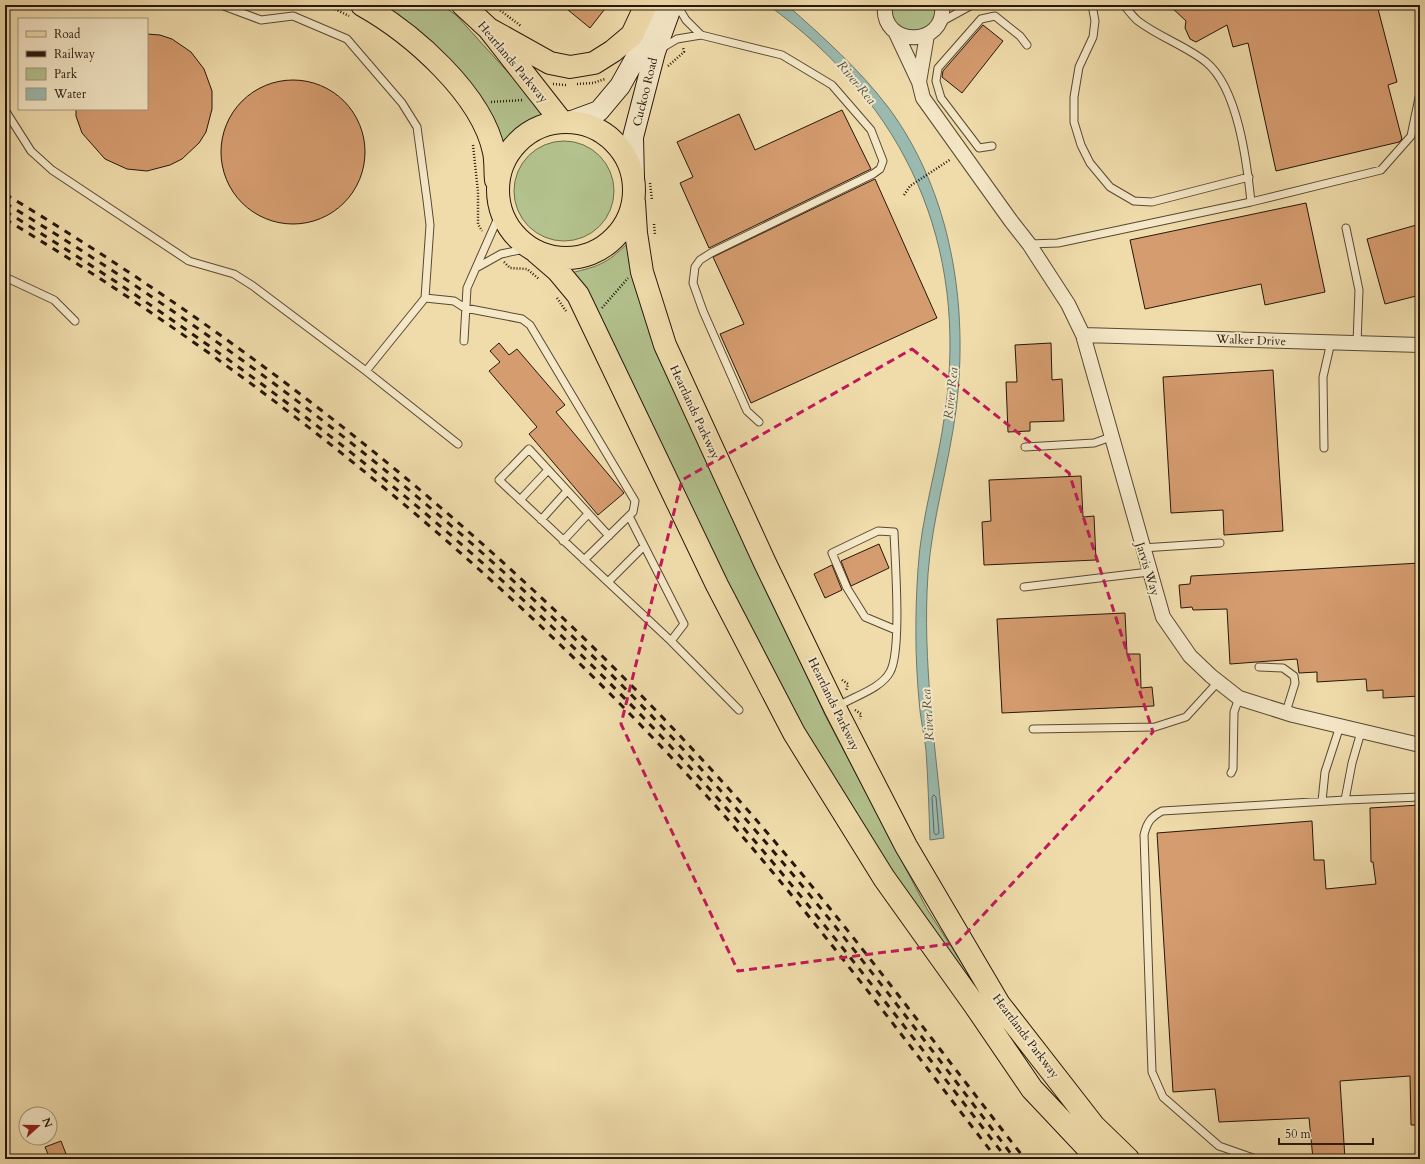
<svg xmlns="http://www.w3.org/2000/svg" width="1425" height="1164" font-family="Cardo,serif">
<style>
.green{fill:#b3c28e;stroke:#6c6c4c}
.water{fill:#9bbaaf;stroke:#6c796d}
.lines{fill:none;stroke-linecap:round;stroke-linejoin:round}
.shore{stroke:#60685d;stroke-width:1}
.building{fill:#d59c6f;stroke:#26170b}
.lane-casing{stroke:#584833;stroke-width:9}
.street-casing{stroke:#584833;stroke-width:16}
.secondary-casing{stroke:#26170b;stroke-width:22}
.primary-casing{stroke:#26170b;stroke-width:24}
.path{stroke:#26170b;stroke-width:2.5;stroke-dasharray:1 2;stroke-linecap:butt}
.lane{stroke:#f5e8c8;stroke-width:7}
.street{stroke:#f5e8c8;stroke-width:14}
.secondary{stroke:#f5e8c8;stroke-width:20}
.primary{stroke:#f0dcab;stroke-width:22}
.rail{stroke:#26170b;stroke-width:3;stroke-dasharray:7 7;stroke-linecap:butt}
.marked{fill:none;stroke:#c2185b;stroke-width:3;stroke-dasharray:8 5;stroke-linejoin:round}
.labels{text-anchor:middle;stroke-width:4;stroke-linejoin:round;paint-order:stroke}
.street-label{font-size:12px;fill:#26170b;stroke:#f5e8c8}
.water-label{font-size:13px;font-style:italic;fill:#4f5044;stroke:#f5e8c8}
</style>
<rect width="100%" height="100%" fill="#f0dcab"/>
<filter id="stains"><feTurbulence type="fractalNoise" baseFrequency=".005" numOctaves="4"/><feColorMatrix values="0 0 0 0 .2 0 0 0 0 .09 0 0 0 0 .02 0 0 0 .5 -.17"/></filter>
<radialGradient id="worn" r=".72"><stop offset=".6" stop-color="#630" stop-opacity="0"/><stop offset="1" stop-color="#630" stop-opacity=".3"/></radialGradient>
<path class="green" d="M381,5H442L457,16L524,90L544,118L521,127L502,142Z
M889,5H938L931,27L912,34L893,23Z
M514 191a50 50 0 1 1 100 0a50 50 0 1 1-100 0Z
M627,244L637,293L667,374L825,715L927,909L974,982L972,985L897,882L798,726L571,273C599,266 606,264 627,244Z"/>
<path class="water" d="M768,5H787C823,37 859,69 888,107C952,193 969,307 956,410C949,465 932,519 928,574C922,662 936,750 944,838L930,840C929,810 928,780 926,750C924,733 920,717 919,700C915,657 915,613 918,569C921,517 938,466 945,413C969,244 906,105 768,5Z"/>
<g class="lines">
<path class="shore" d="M934,795L936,797L939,833L936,835L934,833L932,798Z"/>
</g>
<path class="building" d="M562,5H608L590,28Z
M1169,5H1377L1397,82L1388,85L1402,139L1399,142L1276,171L1248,43L1233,47L1227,25L1196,42L1190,39L1185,28L1186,21Z
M983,25L1003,41L962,93L942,77L943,71Z
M147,34L160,35L172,39L191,52L204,69L212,91V109L206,132L199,143L182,159L170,165L147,171L127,169L105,159L82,133L76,116V109H147Z
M221 152a72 72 0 1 1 144 0a72 72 0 1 1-144 0Z
M842,110L871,169L709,248L680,183L693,177L677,142L739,114L755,150Z
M875,179L937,318L751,403L720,334L744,324L713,257Z
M1306,203L1325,292L1265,305L1261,284L1145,309L1130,240Z
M1420,224V295L1385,304L1367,239Z
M499,343L509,355L517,349L565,405L556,412L624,493L598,515L529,434L537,427L489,371L500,362L490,351Z
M1051,343L1052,380L1062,379L1064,421L1030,422V431L1008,432L1006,382H1017L1015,345Z
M1273,370L1283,531L1224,535L1223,510L1171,513L1163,377Z
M1081,476L1083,517L1094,516L1096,560L984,565L982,522L991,521L989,480Z
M879,544L889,568L851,586L841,561Z
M1420,563V696L1383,698V690L1367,691L1366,679L1317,682V672L1299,673L1297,659L1230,664L1227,609L1193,610L1192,607L1181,608L1179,585L1190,584L1191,576Z
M832,565L842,590L825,598L814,574Z
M1125,613L1127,654H1140L1141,688L1152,687L1154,706L1002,713L997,619Z
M1420,805V1125H1411L1410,1076L1340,1081L1345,1159H1313L1309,1118L1219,1122L1215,1089L1173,1092L1157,833L1312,821L1314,860H1324L1326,889L1376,884L1373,862H1371L1370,808Z
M61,1141L68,1159H50L45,1147Z"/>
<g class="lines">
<g class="lane-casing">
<path id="lane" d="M221,5L261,20L293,16L347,39L402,103L417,127L427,200L430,225L425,298
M677,5L686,20L701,35
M1092,5L1095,21L1093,37L1079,67L1074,97V122L1081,145L1090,163L1110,187L1134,201L1152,202L1249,177
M1124,5C1128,10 1133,17 1138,21C1159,37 1186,46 1206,62C1238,88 1247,163 1251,202L1381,170L1411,136L1420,93
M941,22L972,5
M662,48L677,39L701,35L782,55L832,85L871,130L883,161L880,169L873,174L711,253L700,260L695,267L693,283L703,311L747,411L759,422
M5,110L31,151L52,170L189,261L234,274L253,286L366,371L458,444
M992,146L979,148L941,98L936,81L938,68L981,19L995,16L1020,36L1027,45
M1346,228L1359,290L1357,343
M1029,244L1058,243L1251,202
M476,268L501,254L529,248
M5,277L54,300L75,321
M464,341L467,288L501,211
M366,371L425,298L454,301L465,308L522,319L530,325L635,501L633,512L584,560
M1025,447L1094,443L1111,437
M1324,448L1323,377L1331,342
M520,500L548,470
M629,516L684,624L671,641
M541,520L567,491
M609,536L529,449L499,480L671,641L739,710
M563,541L588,514
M1142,548L1220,543
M608,582L644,546
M1024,587L1149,572
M1259,667L1283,668L1294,676L1295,683L1286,712
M837,707C852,697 881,689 890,672C902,651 895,561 894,532L878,531L832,553L847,588L865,617L896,630
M1033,729L1155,727L1186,717L1218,682
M1231,773L1233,769L1234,712L1239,698
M1345,800L1352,763L1361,732
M1322,801L1325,772L1340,726
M1256,1159L1219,1146L1163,1097L1152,1072L1144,835C1147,822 1151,817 1162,811L1345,800L1420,797"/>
</g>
<g class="street-casing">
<path id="street" d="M885,5C880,48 947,48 942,5
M895,31L919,82L923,98L1011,221L1029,244L1068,304L1083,335L1163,617L1190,656L1211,676L1239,698L1293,715L1420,745
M919,82L927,35
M1083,335L1420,345"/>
</g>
<g class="secondary-casing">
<path id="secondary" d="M572,121L599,111L620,86L639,52L657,5
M634,181L633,137L655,52L672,5"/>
</g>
<g class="primary-casing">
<path id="primary" d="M362,5C412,33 482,94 494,152C496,161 495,171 496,180
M463,5L489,29L561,121
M489,29L550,63L570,67L594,63L613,51L632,35L646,5
M498 190a68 68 0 1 1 136 0a68 68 0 1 1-136 0Z
M634,202L636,233L642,272L665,345L765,563L835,708L906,846L999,1004L1094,1126L1128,1159
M536,252L558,271L578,295L717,585L794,733L884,878L974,1004L1032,1089L1098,1159"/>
</g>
<path class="path" d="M327,5L349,16
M493,5L521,26
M668,66L684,52L683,47
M553,84L566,85
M577,84L593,83L605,79
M491,102L523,100
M473,145L478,192V224L482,231
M650,183L652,200
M904,195L910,186L951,159
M654,224L655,235
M504,262L510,268L527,269L539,279
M557,298L566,311
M602,308L628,278
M842,680L848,684L846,691
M855,710L861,714L860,719"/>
<use href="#lane" class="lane"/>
<use href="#street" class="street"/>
<use href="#secondary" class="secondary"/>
<use href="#primary" class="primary"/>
<path class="rail" d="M5,194C278,358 525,560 737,798C839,913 930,1038 1025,1159
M5,203C275,366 527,569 735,807C834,919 924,1040 1015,1159
M5,211C254,364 488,547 686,763C801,889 903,1025 1007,1159
M5,219C269,378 517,582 722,813C819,923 907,1043 997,1159"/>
</g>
<path class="marked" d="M912,349L1069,473L1153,732L957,943L738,971L621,724L682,480Z"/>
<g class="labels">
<g class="street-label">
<text transform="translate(513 62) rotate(50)" y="4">Heartlands Parkway</text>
<text transform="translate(645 92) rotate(-76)" y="4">Cuckoo Road</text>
<text transform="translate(1251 340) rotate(2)" y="4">Walker Drive</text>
<text transform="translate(695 412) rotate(65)" y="4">Heartlands Parkway</text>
<text transform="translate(1148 569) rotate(73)" y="4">Jarvis Way</text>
<text transform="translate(834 704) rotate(64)" y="4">Heartlands Parkway</text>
<text transform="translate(1026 1036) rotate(53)" y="4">Heartlands Parkway</text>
</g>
<g class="water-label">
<text transform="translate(857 82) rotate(50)" y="5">River Rea</text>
<text transform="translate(950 393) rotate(-84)" y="5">River Rea</text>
<text transform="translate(927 715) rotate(-94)" y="5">River Rea</text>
</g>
</g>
<rect width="1425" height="1164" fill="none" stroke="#f0dcab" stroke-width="20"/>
<rect x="6" y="6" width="1413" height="1152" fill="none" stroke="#26170b" stroke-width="2"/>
<rect x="10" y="10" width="1405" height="1144" fill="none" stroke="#26170b"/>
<rect x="18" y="18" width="130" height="92" fill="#f5e8c8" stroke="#a2947c"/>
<rect x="26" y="31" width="20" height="6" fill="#f0dcab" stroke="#a2947c"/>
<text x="54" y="38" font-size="12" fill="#26170b">Road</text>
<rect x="26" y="51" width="20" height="6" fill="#26170b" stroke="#a2947c"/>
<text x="54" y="58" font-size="12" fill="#26170b">Railway</text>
<rect x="26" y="68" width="20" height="12" fill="#b3c28e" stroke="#a2947c"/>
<text x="54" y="78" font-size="12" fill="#26170b">Park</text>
<rect x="26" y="88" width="20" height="12" fill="#9bbaaf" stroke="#a2947c"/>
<text x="54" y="98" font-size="12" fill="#26170b">Water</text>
<g transform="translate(38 1126) rotate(69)"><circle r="19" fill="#f5e8c8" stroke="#a2947c"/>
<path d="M0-3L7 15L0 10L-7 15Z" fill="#8f2418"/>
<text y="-6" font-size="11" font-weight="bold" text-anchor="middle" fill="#26170b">N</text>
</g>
<path d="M1279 1138v6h94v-6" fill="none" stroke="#26170b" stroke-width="2"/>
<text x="1285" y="1138" font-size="12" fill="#26170b" stroke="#f5e8c8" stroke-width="3" paint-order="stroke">50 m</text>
<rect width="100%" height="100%" filter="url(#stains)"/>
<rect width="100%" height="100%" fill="url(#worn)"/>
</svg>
